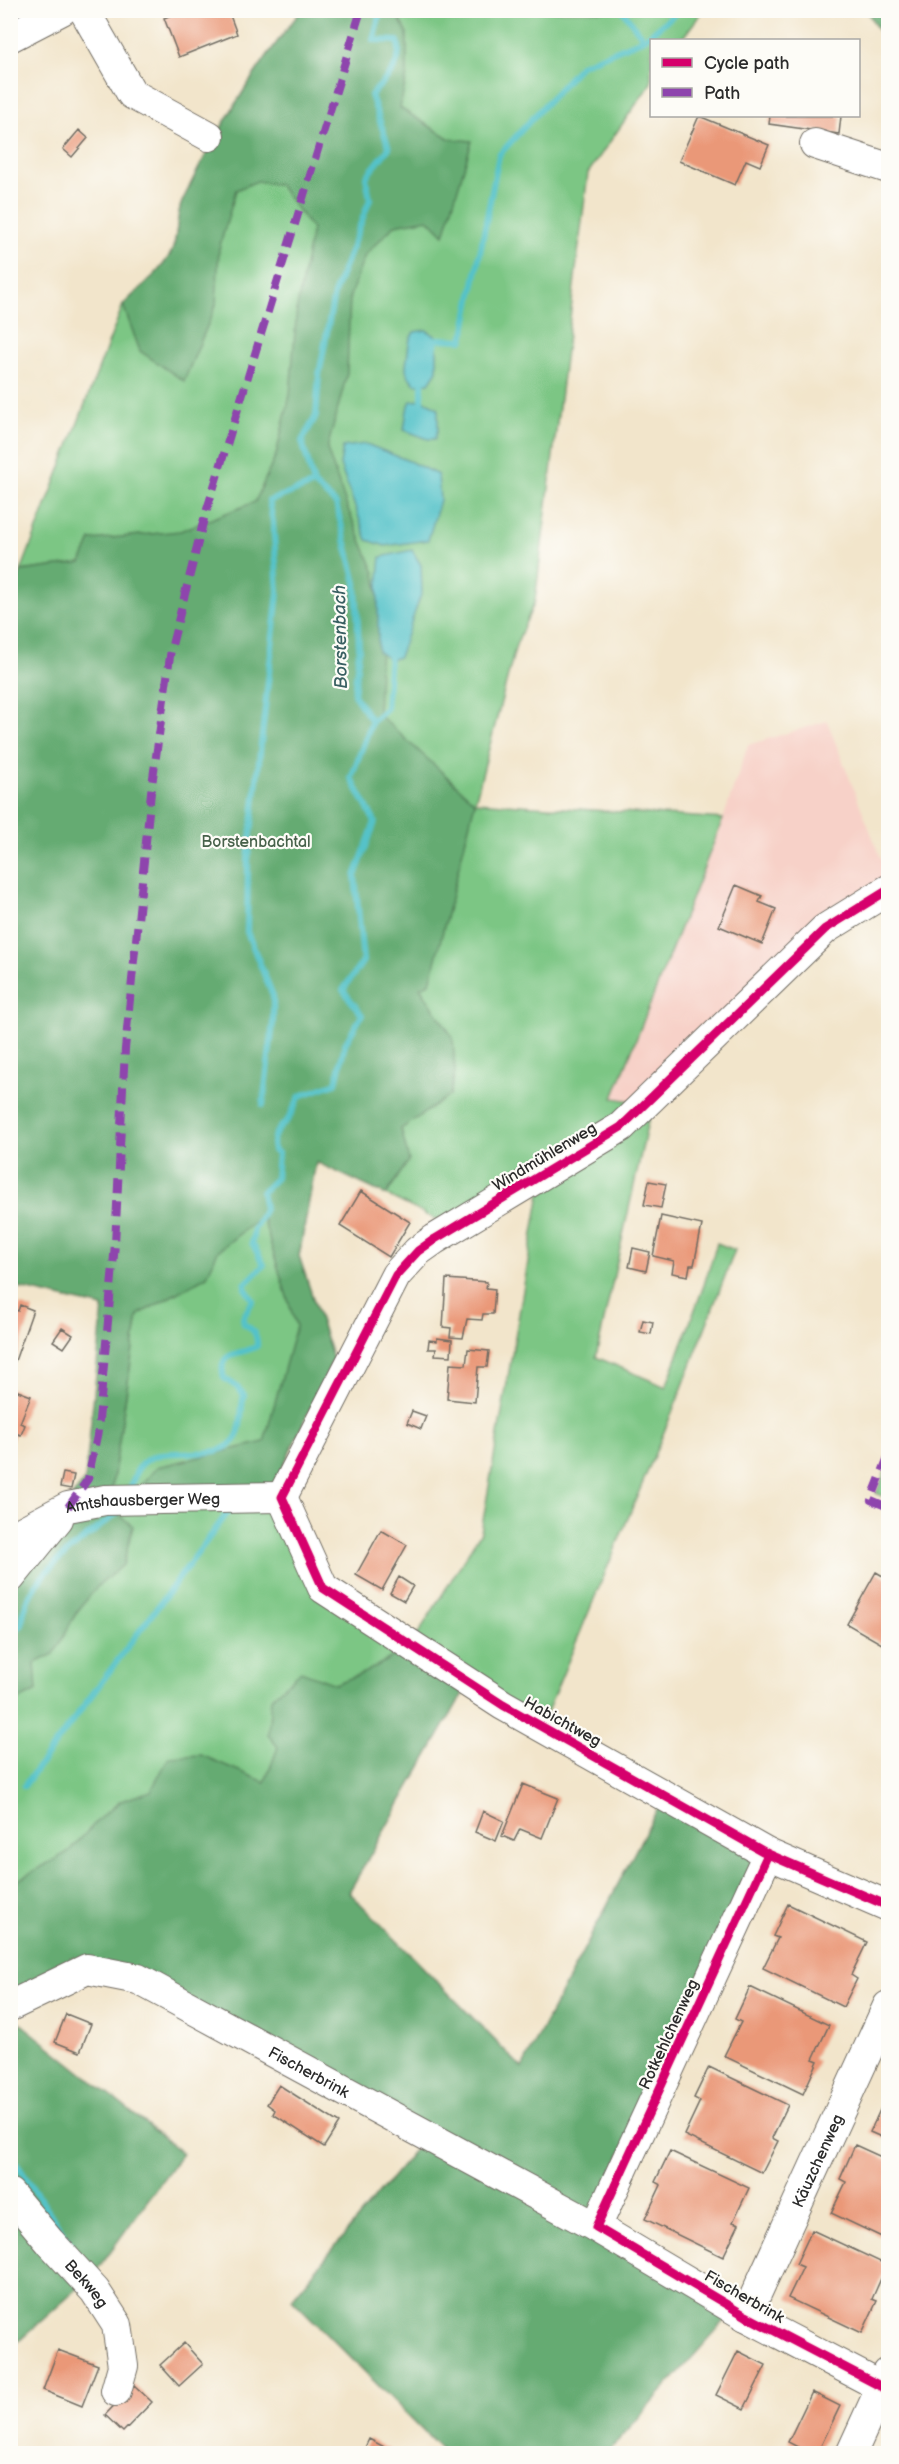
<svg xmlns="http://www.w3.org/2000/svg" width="899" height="2464" font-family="'Balsamiq Sans',sans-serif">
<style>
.built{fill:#f7d1c8}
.green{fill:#7cc684;stroke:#547858;stroke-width:1.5;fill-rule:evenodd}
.forest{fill:#65ab72;stroke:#486b4e;stroke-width:1.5}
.water{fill:#54c2c9;stroke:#40767a;stroke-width:1.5}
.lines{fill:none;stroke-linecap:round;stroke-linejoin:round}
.stream{stroke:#54c2c9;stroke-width:6}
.building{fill:#ea9878}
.minor-casing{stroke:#716c63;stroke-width:32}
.minor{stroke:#fff;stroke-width:30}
.quiet{stroke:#8e44ad;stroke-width:8;stroke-dasharray:15 8;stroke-linecap:butt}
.cycleway-casing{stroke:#fdfcf7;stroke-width:13}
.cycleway{stroke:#d6006c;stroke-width:9}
.labels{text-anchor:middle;stroke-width:4.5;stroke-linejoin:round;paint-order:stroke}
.park-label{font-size:16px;fill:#47614a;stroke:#fdfcf7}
.street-label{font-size:16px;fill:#2b2b2b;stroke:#fdfcf7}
.water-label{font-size:18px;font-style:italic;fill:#396062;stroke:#fdfcf7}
</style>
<rect width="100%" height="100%" fill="#fdfcf7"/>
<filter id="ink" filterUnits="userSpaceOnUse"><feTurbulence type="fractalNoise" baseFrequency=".0167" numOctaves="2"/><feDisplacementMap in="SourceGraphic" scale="12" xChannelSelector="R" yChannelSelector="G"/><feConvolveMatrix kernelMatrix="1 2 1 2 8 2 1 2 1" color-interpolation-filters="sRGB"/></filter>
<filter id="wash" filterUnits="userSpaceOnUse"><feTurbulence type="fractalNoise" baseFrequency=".008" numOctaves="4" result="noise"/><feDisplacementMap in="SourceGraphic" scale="24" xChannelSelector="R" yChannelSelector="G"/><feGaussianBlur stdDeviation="1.35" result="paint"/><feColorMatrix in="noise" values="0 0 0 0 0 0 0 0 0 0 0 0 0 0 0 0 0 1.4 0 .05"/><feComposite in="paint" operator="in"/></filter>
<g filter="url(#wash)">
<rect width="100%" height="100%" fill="#f2e5cb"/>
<path class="built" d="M827,721L888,876L652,1104L613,1098L723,819L748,745Z"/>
<path class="green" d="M301,11H703L681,40H652L651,83L588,173L535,601L516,645L475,802L723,819L613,1098L652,1104L596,1357L666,1387L704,1285L717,1243L735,1250L679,1396L539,1731L466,1688L349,1892L522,2068L662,1800L756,1854L446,2453L292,2299L430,2131L136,1971L11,1997L10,1543L109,1507L138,1315L10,1286L91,540L82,563L21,571L123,305C140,287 157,276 170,255C179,240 175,218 182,202C212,138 257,65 301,11ZM450,1095L401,1129L408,1160L386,1195L449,1226L544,1170L481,1532L408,1650L314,1594L272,1490L333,1359L299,1256L316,1162Z
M888,1465V1498L876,1493Z"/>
<path class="forest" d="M301,11H405L399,19L407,32V75L400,108L450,139L472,141L444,235L428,219L395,225L365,255L350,296L347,374L327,449L347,507L375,573L385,644L381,645L378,714L475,802L430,983L420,987L453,1038L455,1073L450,1095L401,1129L409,1160L386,1195L316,1162L299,1256L333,1359L272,1490L139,1488L157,1467L264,1442L296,1326L262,1216L218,1251L207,1276L138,1315L109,1507L133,1526L123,1565L97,1587L76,1613L54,1654L35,1663L37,1691L11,1704V1543L60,1513L85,1479L103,1307L11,1286V604L21,571L81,563L91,540L180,531L255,502L276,455L290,395L297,307L312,229L279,185L257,181L236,190L219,249L216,305L184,381L140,351L123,305C140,287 157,276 170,255C179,240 175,218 182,202C212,138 257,65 301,11Z
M867,11H888V48Z
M406,1649L466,1688L349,1892L522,2068L662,1800L756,1854L589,2225L731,2314L607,2453H446L292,2299L430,2131L136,1971L11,1997V1884L68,1852L102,1816L121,1801L151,1791L169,1757L201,1755L265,1782L278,1747L268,1735L271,1698L301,1671L335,1684L366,1672Z
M10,2015L182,2153L94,2274L11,2348Z"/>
<path class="water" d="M426,330L437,337V371L429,383L415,384C402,370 406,369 408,351C409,342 409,340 414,332Z
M423,400L438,408V429L435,439H428L404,430L407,410L411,401Z
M366,444L409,461L438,475L440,500L428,540L385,546L367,540L340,465L343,447Z
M412,550L421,565L422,592L399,657L390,660L378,651V587L381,557Z"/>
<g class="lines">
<path class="stream" d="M622,10L644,39L680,10
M435,345L437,339L463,340L499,155L581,65L644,39
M422,409V383L424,377
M372,721L386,709L390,654
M263,1105L273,1023V996L247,932L248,860L278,592L273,522L269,501L314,484
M131,1487C133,1481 135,1474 138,1469C158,1436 219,1470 237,1436C243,1424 240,1408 244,1395L237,1387L224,1378C216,1349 241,1356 257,1346C258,1335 253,1329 244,1324L243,1318L253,1300L245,1288V1284L264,1265L252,1243L254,1229L265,1209L262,1192L276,1178L278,1153L274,1151C270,1132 279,1131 289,1118C293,1111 296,1103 300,1096L336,1083L345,1044L362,1015L343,990L363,961L355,876L375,822L351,778L372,721L354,695L359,649L356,583L336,504L314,484L302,441L316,416L319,375L334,294L370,199L366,177L389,148L371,95C387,78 403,65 398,41L373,40L381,10
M10,1633L22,1625C24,1575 81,1543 116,1514
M24,1786L232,1507
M10,2154L71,2245"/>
</g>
<g id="blocks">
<path class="building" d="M184,10H211L212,13L228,10L237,34L179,57L164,18Z
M699,116L769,145L760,166L746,160L735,185L679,161Z
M770,116H841L839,134L769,124Z
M79,130L88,138L72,157L63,149Z
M736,885L762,896L759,902L776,909L762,944L719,926Z
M649,1181L666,1184L661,1208L644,1205Z
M361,1191L410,1222L389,1257L340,1226Z
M661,1216L702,1225L694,1265H690L688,1276L672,1273L674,1261L653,1256Z
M633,1248L650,1252L646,1271L629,1267Z
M446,1279L487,1282L486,1288L495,1289L493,1314H483L482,1320L467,1319L463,1338L450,1337L451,1328L443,1327Z
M20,1305L33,1310L15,1361L10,1360V1314L13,1309L18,1311Z
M643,1320L653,1322L651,1334L640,1332Z
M62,1328L73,1335L64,1348L53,1341Z
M437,1338L452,1340L451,1356L435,1355L436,1349H428L429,1340L437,1341Z
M468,1349L489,1351L487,1367H478L475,1402L447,1399L450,1364L466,1365Z
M10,1388L31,1396L20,1423L25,1425L21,1435L15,1433L10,1444Z
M412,1411L426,1416L421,1429L407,1423Z
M63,1473L74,1475L71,1489L60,1487Z
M381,1530L407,1545L382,1590L356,1575Z
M876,1572L888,1579L887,1647L847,1624Z
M399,1577L413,1586L404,1601L390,1593Z
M523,1784L558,1798L542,1838L520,1829L514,1841L502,1836Z
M483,1811L504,1821L496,1841L475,1832Z
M788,1904L867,1942L851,1975L857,1979L843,2007L763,1968L778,1938L773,1936Z
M750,1987L829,2025L813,2059L818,2061L803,2094L724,2056L741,2022L735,2019Z
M66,2014L91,2024L80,2052L55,2042Z
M709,2067L788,2105L772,2138L778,2141L762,2173L684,2135L700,2101L694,2098Z
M279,2085L339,2123L324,2147L273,2114L275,2110L267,2104Z
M888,2092V2140L870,2132Z
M855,2145L888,2160V2240L831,2213L846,2182L840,2179Z
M670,2151L749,2188L733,2222L739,2224L723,2257L645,2219L661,2185L655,2182Z
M812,2230L887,2265L872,2299L877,2301L862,2333L788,2298L803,2267L796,2264Z
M184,2343L203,2364L179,2386L160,2365Z
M58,2350L98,2365L82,2406L43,2390Z
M738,2351L766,2365L744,2409L716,2395Z
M134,2385L152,2402L123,2432L105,2415Z
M812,2392L840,2406L817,2454H811L788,2442Z
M369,2439L392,2451L391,2454H362Z"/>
</g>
</g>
<g filter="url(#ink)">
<use href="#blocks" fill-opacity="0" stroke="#716c63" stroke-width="1.5"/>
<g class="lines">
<g class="minor-casing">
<g id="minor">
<path d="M84,10L132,94L209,136"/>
<path d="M10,37L62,10"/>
<path d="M815,144L888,168"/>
<path d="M282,1497L396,1275L418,1251L435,1239L621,1127L825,929L888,890"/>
<path d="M282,1497L323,1588L503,1705L768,1854L888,1906"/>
<path id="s1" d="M10,1538L68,1507L105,1500L282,1497"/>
<path d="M10,1578L58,1519"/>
<path id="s2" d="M10,2006L87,1969L138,1979L596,2227L746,2316L882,2387"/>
<path id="s3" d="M10,2194L50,2242L95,2291L117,2325L123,2366L116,2391"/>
<path d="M596,2227L768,1854"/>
<path id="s4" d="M746,2316L888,2006"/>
<path d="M851,2454L888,2373"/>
</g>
</g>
<use href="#minor" class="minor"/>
<path class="quiet" d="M888,1457L871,1500L888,1507
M68,1507L88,1479L98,1431L115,1244L125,1049L151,792L171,649L204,519L361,10"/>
<g class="cycleway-casing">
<path id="cycleway" d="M888,890L825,929L621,1127L435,1239L418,1251L396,1275L282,1497L323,1588L503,1705L768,1854L888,1906
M768,1854L596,2227L746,2316L882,2387"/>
</g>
<use href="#cycleway" class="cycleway"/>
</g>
</g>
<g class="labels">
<g class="park-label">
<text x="256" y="847">Borstenbachtal</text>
</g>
<g class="street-label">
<text transform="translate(544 1156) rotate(-31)" y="6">Windmühlenweg</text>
<text dy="6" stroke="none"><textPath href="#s1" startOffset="141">Amtshausberger Weg</textPath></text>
<text transform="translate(563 1721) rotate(29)" y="6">Habichtweg</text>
<text transform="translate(668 2034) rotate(-65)" y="6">Rotkehlchenweg</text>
<text dy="6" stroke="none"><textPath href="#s2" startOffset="332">Fischerbrink</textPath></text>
<text dy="6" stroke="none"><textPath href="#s4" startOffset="171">Käuzchenweg</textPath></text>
<text dy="6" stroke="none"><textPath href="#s3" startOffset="118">Bekweg</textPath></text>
<text transform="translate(745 2296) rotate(30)" y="6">Fischerbrink</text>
</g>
<g class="water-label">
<text transform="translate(340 637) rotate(-91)" y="6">Borstenbach</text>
</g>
</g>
<rect width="899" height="2464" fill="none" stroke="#fdfcf7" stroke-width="36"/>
<rect x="650" y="39" width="210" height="78" fill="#fdfcf7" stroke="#a9a8a5" stroke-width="1.5"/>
<rect x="662" y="58" width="30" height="9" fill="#d6006c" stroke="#a9a8a5" stroke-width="1.5"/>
<text x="704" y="69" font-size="18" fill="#2b2b2b">Cycle path</text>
<rect x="662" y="88" width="30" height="9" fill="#8e44ad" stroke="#a9a8a5" stroke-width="1.5"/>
<text x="704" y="99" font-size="18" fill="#2b2b2b">Path</text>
</svg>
